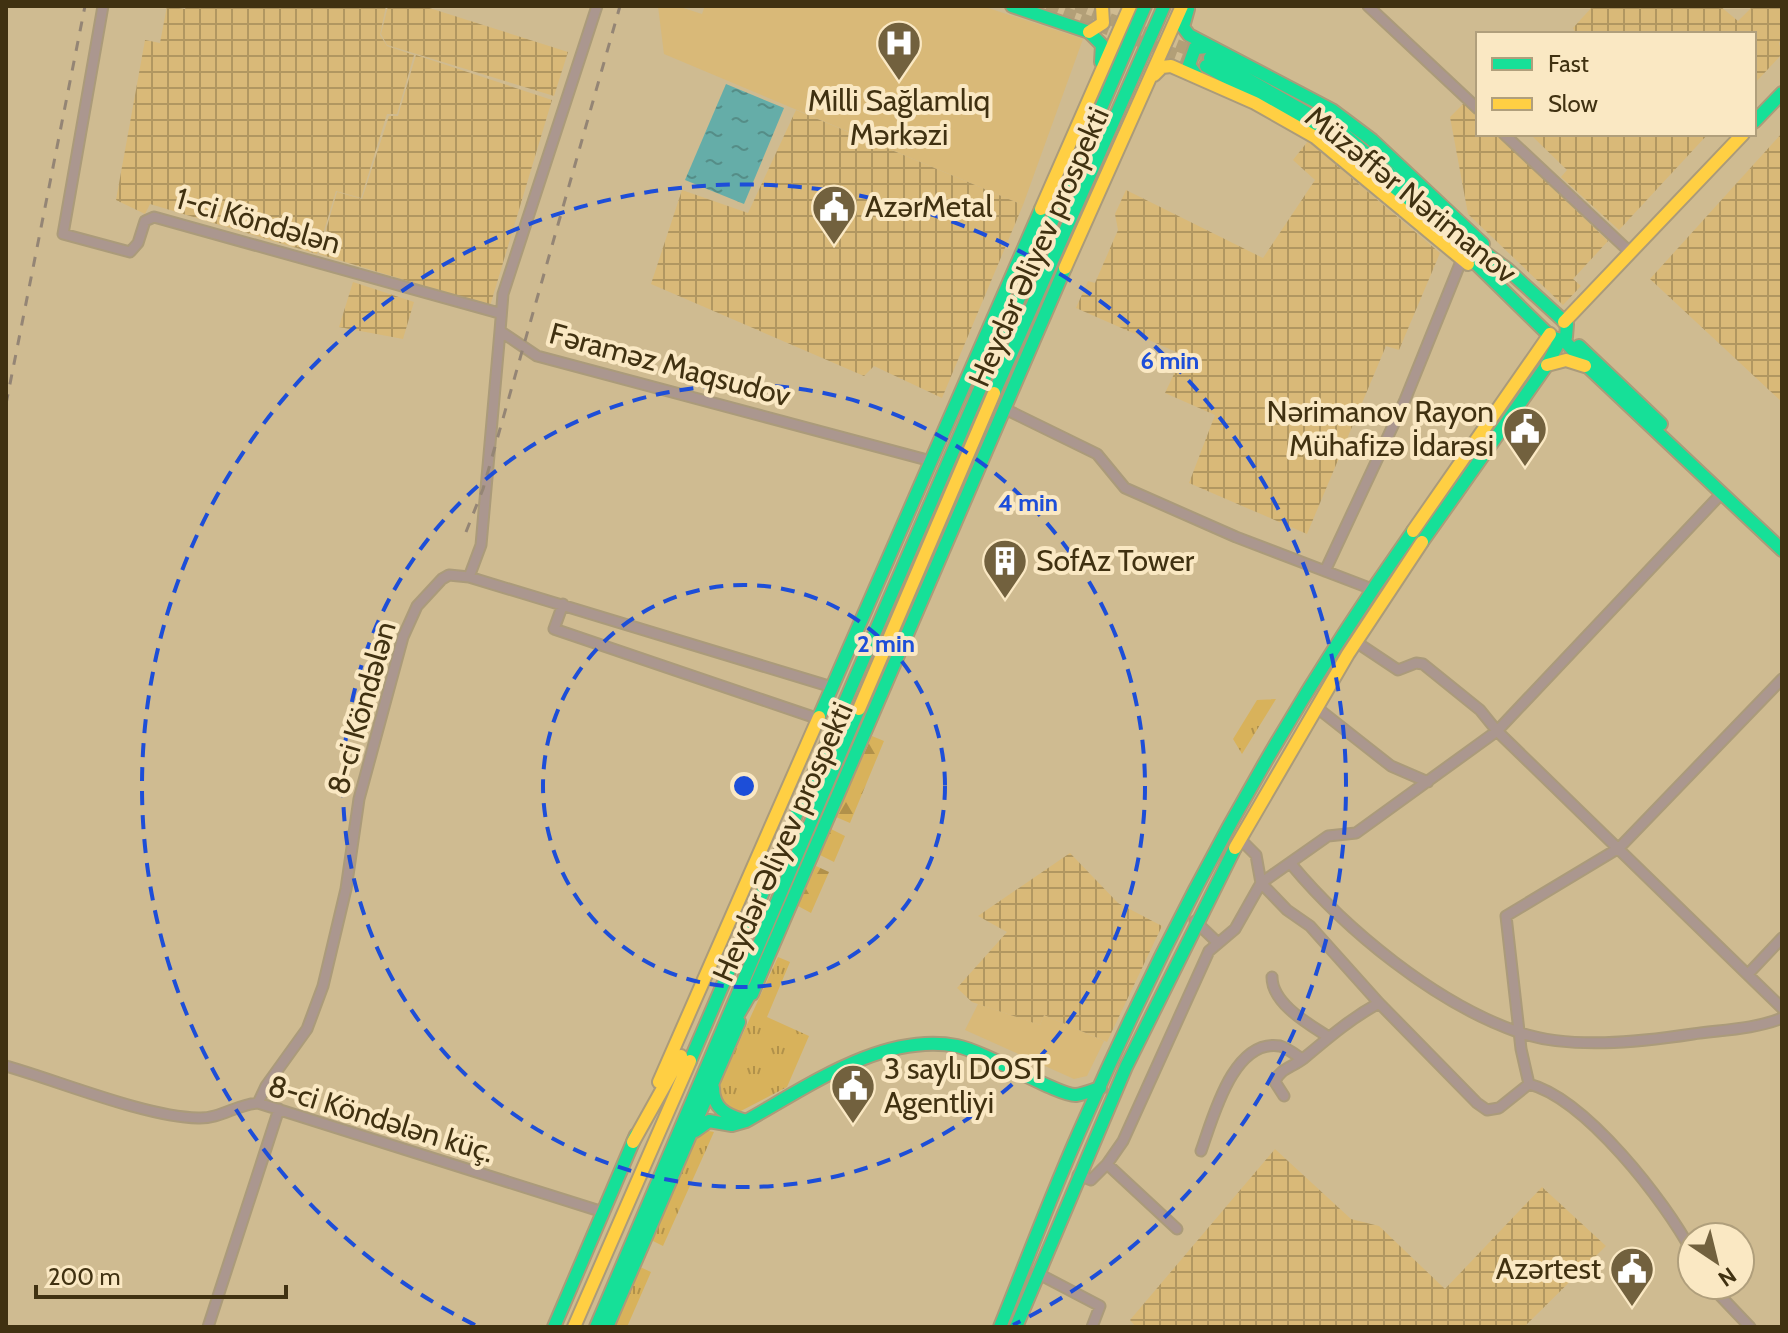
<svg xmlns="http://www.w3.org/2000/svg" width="1788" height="1333" font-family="Cabin,sans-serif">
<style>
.built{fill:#d9b978}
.industrial{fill:url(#industrial-grid)}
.grass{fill:url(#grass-tufts)}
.forest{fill:url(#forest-firs)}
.water{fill:url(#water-ripples)}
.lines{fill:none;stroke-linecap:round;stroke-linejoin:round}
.secondary-tunnel{stroke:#b29f77;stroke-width:12;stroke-dasharray:12 6;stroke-linecap:butt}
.street-casing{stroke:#ab9b7a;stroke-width:13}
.fast-casing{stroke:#ab9b7a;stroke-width:16}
.slow-casing{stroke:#ab9b7a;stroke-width:16}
.street{stroke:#ab978f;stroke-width:9}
.fast{stroke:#16e098;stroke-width:12}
.slow{stroke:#ffcf43;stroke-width:12}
.rail{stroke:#948575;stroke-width:3;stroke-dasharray:10 10;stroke-linecap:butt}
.ring{fill:none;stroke:#1d4ed8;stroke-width:4;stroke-dasharray:14 10}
.labels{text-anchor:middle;stroke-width:8;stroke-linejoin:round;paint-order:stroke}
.poi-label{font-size:30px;fill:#403111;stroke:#fae8c3;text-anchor:start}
.street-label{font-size:30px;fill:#403111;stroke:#fae8c3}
.centre{fill:#1d4ed8;stroke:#fae8c3;stroke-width:4}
.ring-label{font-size:24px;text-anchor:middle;font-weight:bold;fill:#1d4ed8;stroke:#fae8c3;stroke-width:8;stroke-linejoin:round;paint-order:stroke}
</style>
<defs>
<pattern id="industrial-grid" width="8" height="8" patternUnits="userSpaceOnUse" patternTransform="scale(2)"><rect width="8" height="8" fill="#d9b978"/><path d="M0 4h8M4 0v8" fill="none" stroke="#b19761"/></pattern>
<pattern id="grass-tufts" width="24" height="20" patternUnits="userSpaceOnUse" patternTransform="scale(2)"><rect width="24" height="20" fill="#d8b25b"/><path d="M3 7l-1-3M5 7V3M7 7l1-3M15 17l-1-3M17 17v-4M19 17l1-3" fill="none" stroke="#b1914a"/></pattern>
<pattern id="forest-firs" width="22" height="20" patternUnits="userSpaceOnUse" patternTransform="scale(2)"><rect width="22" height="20" fill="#d8b25b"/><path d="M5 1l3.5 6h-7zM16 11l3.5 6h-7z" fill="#b1914a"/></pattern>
<pattern id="water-ripples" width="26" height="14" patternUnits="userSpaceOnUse" patternTransform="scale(2)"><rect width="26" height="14" fill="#65ada8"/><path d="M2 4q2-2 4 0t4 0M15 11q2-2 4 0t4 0" fill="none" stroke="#558d87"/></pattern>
</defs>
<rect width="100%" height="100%" fill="#cfbb91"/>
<path class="built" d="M658,6H677L702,14L705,6H982L1083,39L1023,205L664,54Z
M978,1004L1040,1025L1044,1015L1104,1041L1087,1076L1074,1079L965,1030Z"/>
<path class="industrial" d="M167,6L185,9L186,6H386L380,35L387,46L414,55L397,114H387L361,198L336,191L317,254L150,204L145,214L116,200L145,40L160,43Z
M388,6H423L568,52L554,96L387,45L381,34Z
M1593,6H1720L1738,21L1753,6H1782V39L1779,43L1782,54L1754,84V34H1576L1573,28Z
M416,55L552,100L490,306L319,254L337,192L362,199L389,116H398Z
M1465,102L1478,115V134H1497L1608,241L1573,279L1581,286L1563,305L1468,214L1450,117Z
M796,110L1023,205L942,398L874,366L864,376L651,284L682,190L748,213Z
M1782,133V402L1650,279Z
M1530,134H1708L1619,230L1561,177L1567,170Z
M1308,141L1440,253L1399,350L1386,346L1307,534L1189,483L1215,415L1165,393L1183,355L1076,308L1088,281L1095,283L1118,230L1115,214L1126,190L1263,258L1315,180L1293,160Z
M353,282L414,302L403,339L339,327Z
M1070,853L1118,903L1162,926L1107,1042L1044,1015L1040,1025L972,1002L957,988L1007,932L978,916Z
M1275,1149L1351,1219L1379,1226L1445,1289L1542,1187L1606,1246L1524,1327H1136L1130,1320Z"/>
<path class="grass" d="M1276,699L1242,754L1233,739L1257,700Z
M778,957L790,962L767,1017L809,1036L787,1087L737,1113L719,1100L718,1088Z
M704,1130L714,1132L663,1246L651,1240L696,1138Z
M640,1267L651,1272L627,1327H614Z"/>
<path class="forest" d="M872,736L884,741L850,823L836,817Z
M831,829L845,836L834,862L820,855Z
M816,866L829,872L811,913L798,906Z"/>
<path class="water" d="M726,84L784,108L744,204L685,180Z"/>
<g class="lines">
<path class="secondary-tunnel" d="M1047,6L1206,66
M1076,6L1210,58"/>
<g class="street-casing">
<path id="street" d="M103,6L63,234L130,252L138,243L145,221L154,217L499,313
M597,6L503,294L500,331L537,356L931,461
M1368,6L1478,109
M1504,134L1631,253
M1005,409L1097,454L1125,488L1236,537L1372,589
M1325,571L1405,400L1462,259
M469,577L481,545L500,331
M563,604L554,629L819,719
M1356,642L1398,670L1416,663L1423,664L1480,710L1497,731L1782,1008
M1316,707L1391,766L1428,782
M1240,839L1256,855L1261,883L1287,910L1310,926L1379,1003L1477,1103L1487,1110L1499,1108L1529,1084
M1291,864C1346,930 1435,1003 1518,1032C1570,1050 1639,1042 1693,1034C1721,1030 1756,1029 1782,1018
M1195,921L1217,942
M1749,973L1782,938
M1272,977C1272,1003 1307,1023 1327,1036
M6,1066C59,1081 146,1117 198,1118C220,1119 237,1104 258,1103L603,1212
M1529,1084L1521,1049L1506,916L1619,848L1782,679
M1529,1084C1586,1099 1665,1201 1692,1252
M1284,1096L1275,1082C1279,1069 1293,1067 1303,1059C1328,1038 1350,1019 1379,1003
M258,1103L266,1086L307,1029L323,986L346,889L359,799L403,637L417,606L442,579L449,575L469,577L832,687
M1201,1151C1213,1118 1233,1038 1280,1046C1287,1048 1296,1055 1302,1059
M1107,1164L1123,1141L1209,951L1235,929L1261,883L1328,836L1356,833L1497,731L1722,493
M1078,1175L1091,1180L1107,1164L1177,1229
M1037,1273L1100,1306L1092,1327
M1710,1285L1750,1327
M208,1327L279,1109"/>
</g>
<g class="fast-casing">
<path id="fast" d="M1012,6L1089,32L1102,45L1101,62
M1188,9L1183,27L1189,35L1332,110L1372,140L1483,244
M1206,66L1338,140L1457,245L1551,337L1560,340L1566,337L1567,324L1507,269L1457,232L1344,134L1210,58
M1196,75L1189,65L1195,48L1209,47
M1754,122L1782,93
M1563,339L1589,368L1782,550
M1579,346L1661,424
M994,393L1164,6
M1422,542L1547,365L1560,340
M819,717L1041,209
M752,994L1065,268
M731,1027L753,989
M690,1061L1145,6
M713,1088C713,1108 726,1115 743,1120
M695,1131L709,1121L732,1125L746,1121C807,1087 883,1032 957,1046C987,1052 1058,1096 1076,1095C1084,1094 1093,1090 1100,1088
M554,1327L636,1135
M596,1327L859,709
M607,1327L739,1022
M1000,1327C1028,1258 1054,1187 1085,1119C1175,914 1284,714 1413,531
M1016,1327L1126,1067L1235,848"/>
</g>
<g class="slow-casing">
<path id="slow" d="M1089,32L1103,23L1102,6
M1154,75L1162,67L1171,66L1255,103L1315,137L1468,264
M1041,209L1130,6
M1065,268L1182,6
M1564,322L1743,134
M1547,365L1566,360L1585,366
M1413,531L1550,334
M859,709L994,393
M1235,848L1348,654L1422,542
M659,1082L819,717
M633,1142L681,1056
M574,1327L690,1061"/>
</g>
<use href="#street" class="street"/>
<use href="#fast" class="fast"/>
<use href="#slow" class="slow"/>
<path class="rail" d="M6,404L85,6
M466,532L483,489L620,6"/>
</g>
<g class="ring">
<circle cx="744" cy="786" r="201"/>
<circle cx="744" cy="786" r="401"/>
<path d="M475 1325A602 602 0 1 1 1013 1325"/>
</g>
<defs>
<g id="hospital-pin" transform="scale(2.3)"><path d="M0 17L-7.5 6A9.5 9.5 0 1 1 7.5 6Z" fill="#72613e" stroke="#fae8c3"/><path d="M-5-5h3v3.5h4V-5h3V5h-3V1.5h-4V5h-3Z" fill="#fff"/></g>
<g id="civic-pin" transform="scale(2.3)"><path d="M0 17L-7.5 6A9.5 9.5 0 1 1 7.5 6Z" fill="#72613e" stroke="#fae8c3"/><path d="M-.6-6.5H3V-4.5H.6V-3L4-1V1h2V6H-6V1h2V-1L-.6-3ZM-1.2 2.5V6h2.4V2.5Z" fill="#fff"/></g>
<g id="building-pin" transform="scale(2.3)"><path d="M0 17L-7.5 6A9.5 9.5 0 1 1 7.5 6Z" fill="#72613e" stroke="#fae8c3"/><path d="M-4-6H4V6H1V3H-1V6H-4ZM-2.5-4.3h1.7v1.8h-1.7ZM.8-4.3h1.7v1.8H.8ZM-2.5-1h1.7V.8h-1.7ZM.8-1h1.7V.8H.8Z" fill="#fff"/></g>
</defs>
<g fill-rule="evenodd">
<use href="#hospital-pin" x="899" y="43"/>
<use href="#civic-pin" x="834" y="207"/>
<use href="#civic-pin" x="1525" y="429"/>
<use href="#building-pin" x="1005" y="561"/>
<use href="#civic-pin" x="853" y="1086"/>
<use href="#civic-pin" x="1632" y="1269"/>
</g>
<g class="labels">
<g class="poi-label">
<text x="899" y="111" text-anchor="middle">Milli Sağlamlıq<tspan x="899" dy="34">Mərkəzi</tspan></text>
<text x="865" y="217">AzərMetal</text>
<text x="1494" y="422" text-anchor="end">Nərimanov Rayon<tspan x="1494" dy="34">Mühafizə İdarəsi</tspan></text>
<text x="1036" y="571">SofAz Tower</text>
<text x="884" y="1079">3 saylı DOST<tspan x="884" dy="34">Agentliyi</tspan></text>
<text x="1601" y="1279" text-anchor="end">Azərtest</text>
</g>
<g class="street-label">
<text transform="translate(1411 195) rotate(39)" y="10">Müzəffər Nərimanov</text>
<text transform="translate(258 221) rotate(16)" y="10">1-ci Köndələn</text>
<text transform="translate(1039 247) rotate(-66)" y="10">Heydər Əliyev prospekti</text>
<text transform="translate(670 365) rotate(15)" y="10">Fəraməz Maqsudov</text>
<text transform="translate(362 708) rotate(-74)" y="10">8-ci Köndələn</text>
<text transform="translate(783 842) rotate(-66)" y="10">Heydər Əliyev prospekti</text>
<text transform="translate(381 1119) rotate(17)" y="10">8-ci Köndələn küç.</text>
</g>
</g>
<circle cx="744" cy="786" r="12" class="centre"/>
<g class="ring-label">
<text x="1170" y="369">6 min</text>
<text x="1028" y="511">4 min</text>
<text x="886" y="652">2 min</text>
</g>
<rect width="1788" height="1333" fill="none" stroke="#403111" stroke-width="16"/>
<rect x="1476" y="32" width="280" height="104" fill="#fae8c3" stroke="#b09f7c" stroke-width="2"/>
<rect x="1492" y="58" width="40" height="12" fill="#16e098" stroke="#b09f7c" stroke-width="2"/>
<text x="1548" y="72" font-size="24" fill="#403111">Fast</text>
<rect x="1492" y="98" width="40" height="12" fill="#ffcf43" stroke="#b09f7c" stroke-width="2"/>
<text x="1548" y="112" font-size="24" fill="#403111">Slow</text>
<g transform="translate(1716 1261) rotate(145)"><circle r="38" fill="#fae8c3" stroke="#b09f7c" stroke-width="2"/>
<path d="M0-6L14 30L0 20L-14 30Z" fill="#72613e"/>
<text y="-12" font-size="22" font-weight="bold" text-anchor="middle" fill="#403111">N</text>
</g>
<path d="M36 1285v12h250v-12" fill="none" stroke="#403111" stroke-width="4"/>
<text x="48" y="1285" font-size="24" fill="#403111" stroke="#fae8c3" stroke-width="6" paint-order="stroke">200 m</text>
</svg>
